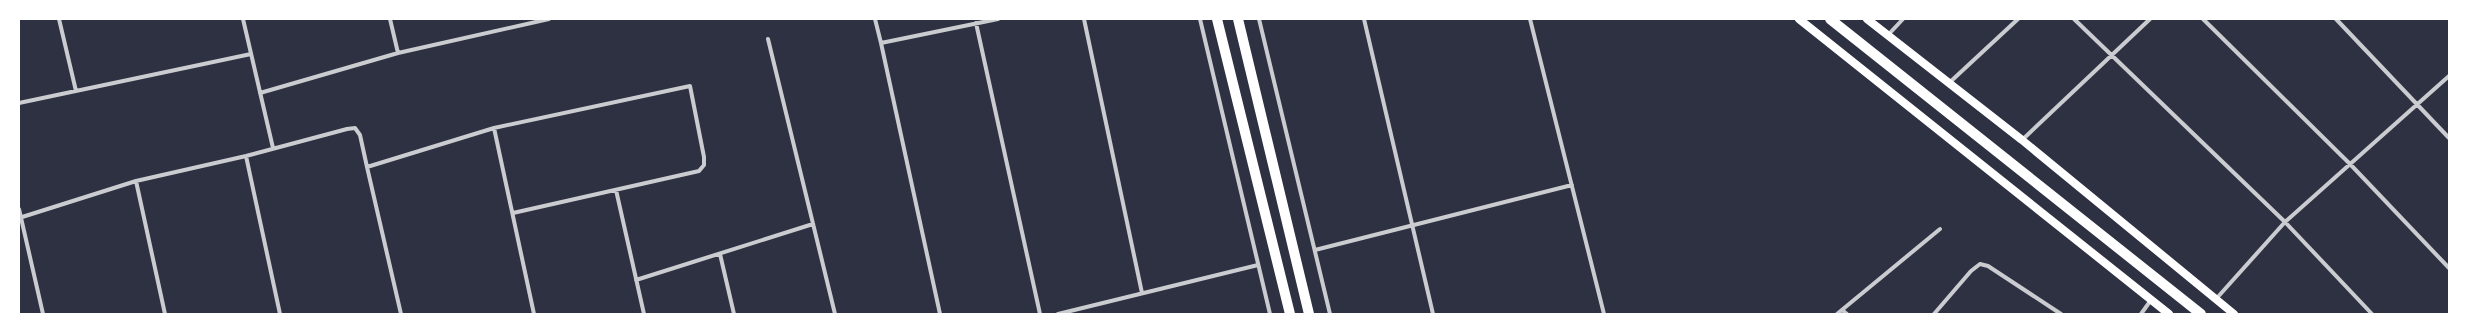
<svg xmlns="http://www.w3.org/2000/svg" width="2468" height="333" font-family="Arial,sans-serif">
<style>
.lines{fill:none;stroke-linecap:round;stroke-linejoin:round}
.minor{stroke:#caccd0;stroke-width:4}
.secondary{stroke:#fff;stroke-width:8}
.primary{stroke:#fff;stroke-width:10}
</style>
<rect width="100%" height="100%" fill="#2d3142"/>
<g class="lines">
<path class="minor" d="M59,19L76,91
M243,19L273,148
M390,19L398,53
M875,19L881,43L998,19
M1084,19L1142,293
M1200,19L1270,314
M1259,19L1330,314
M1364,19L1433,314
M1530,19L1604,314
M2074,19L2285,222L2372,314
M2203,19L2350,164L2449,268
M2336,19L2449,138
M976,23L1040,314
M1888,35L1903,19
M768,39L835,314
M881,43L940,314
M1949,83L2018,19
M260,93L398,53L549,19
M19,103L251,54
M494,128L534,314
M2022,140L2150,19
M246,156L280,314
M367,167L401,314
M136,181L165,314
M616,190L644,314
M19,209L43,314
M19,218L136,181L246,156L347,129L355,128L360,135L367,167L494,128L690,86L704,157V165L699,171L513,213
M1315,250L1572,185
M720,254L734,314
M636,280L813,224
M2216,299L2285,222L2449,76
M1842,310L1847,314
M1058,314L1258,265
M1837,314L1940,229
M1934,314L1971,271L1980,264L1988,266L2061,314
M2141,314L2151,300"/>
<path class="secondary" d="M1799,19L2169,314
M1867,19L2022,140L2234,314"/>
<path class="primary" d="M1217,19L1290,314
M1238,19L1309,314
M1830,19L2201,314"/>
</g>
<rect width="2468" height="333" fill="none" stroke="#ffffff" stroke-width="40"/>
</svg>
